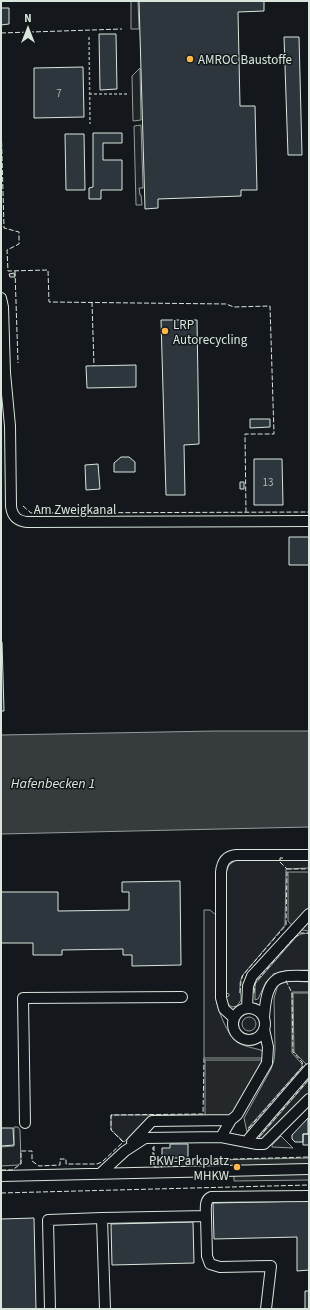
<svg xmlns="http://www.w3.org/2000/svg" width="310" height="1310" font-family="'Source Sans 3',sans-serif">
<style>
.green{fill:#202428;stroke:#939e99}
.parking{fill:#24282b;stroke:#939e99}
.water{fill:#363b3e;stroke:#939e99}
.building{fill:#2c363c;stroke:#d8e6dc}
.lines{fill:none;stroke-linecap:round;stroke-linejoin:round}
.minor-casing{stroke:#d8e6dc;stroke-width:12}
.path{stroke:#9da8a2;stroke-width:1.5;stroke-dasharray:3 2;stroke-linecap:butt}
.minor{stroke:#14181c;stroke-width:10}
.fence{stroke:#d8e6dc;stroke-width:1;stroke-dasharray:5 2;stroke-linecap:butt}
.poi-dot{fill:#ffb74d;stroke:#14181c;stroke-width:1.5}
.labels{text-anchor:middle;stroke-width:3;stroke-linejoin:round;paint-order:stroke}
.number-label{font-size:11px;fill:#adbab4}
.poi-label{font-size:13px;fill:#d8e6dc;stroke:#14181c;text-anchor:start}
.street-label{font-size:13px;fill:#d8e6dc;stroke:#14181c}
.water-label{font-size:14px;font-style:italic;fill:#d8e6dc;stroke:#14181c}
</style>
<rect width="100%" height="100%" fill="#14181c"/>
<path class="green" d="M131,1H138L139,29H131Z
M140,68L141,120L133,121L132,76Z
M141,125L143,188H139L140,195H141L142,205H136L134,126Z
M237,859H309V868L286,869L285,925L242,976L240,983V993L241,994V1000L237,1006L232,1007L228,1004L226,997L229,996V994L226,993V873L229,865Z
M204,910H210L216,915V998C217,1009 228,1036 237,1042C243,1046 253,1048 261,1050L264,1054V1058H204Z
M309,933V970L285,971L273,974V976L266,982L258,999L255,1000V984L296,937L301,934Z
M288,981L309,982V992H292V1053L302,1064V1067L248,1128L249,1129L247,1132L244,1118L271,1069L274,1060L275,1050L274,998L278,985Z
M242 1024a7 7 0 1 1 14 0a7 7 0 1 1-14 0Z
M309,1080V1094L264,1139L257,1140Z
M111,1115H203V1116L147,1120L124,1142L111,1130Z
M14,1127H18L20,1130L21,1163L18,1165L1,1166V1147L14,1146Z
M281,1136L293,1148L272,1147V1145Z"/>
<path class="parking" d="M288,872H309V931L295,929L288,921Z
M293,993H309V1067L294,1052Z
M205,1060H263L234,1112L228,1116L205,1117Z
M309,1158V1180L234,1181V1175L164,1176V1161Z"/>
<path class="water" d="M215,731H309V827L1,834V735Z"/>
<path class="building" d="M139,1H264V11L238,12L240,106H255L257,190H241V196L158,199V208L145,209Z
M1,8H9V24L1,25Z
M99,34H116L117,89L100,90Z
M284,37H299L302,155H288Z
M83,67L84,117L34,118V68Z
M93,133H122V143H103V160H122V190H101V199H89V188L93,187Z
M65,134H84L85,190H66Z
M14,273L15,277H10L9,274Z
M161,320H197L199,444L184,445L185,495H166Z
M136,365V387L87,388L86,366Z
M250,419H270V427L250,428Z
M121,457H129L135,462V472H114V463Z
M254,459H282L283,505H254Z
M98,464L100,489L86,490L85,465Z
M240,482H244V489H240Z
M289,537H309V565H289Z
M1,642H2L4,711H1Z
M180,881L181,965L132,966V955H123V949L62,950V955H33V943H1V892H58V911L129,910V892H122V882Z
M308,1118V1134H303V1142H295L292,1139V1135Z
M1,1128H13L14,1145L1,1146Z
M303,1134H309V1145H303Z
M170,1144H188V1158H162V1148H170Z
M309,1201V1270L297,1271V1237L214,1239L213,1203Z
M34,1218L36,1309H1V1219Z
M193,1222L194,1263L112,1265L111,1224Z
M305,1291H309V1309H305Z"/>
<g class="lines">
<g class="minor-casing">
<path id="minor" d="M1,298L3,307L5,373L10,426L11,506C12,516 17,521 27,522L309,521
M247,1008L248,986L252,976L309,914
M233 1024a16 16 0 1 1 32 0a16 16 0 1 1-32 0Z
M234,1018L224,1009L221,998V872C222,862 226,856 236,855H309
M264,1018C265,1005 266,980 283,977C291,975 301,976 309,976
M25,1123L23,998L182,997
M221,1137L231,1120L237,1115L267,1063L268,1047L264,1029
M132,1142L152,1121L231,1120
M246,1142L309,1069
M101,1173L125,1151L145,1138L221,1137L257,1144H264L309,1099
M1,1176L309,1169
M206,1216C206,1210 204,1200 211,1197L309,1196
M102,1218L105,1309
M50,1309L48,1220L102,1218L206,1216L207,1256L210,1264L220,1267L271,1266L266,1309"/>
</g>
<path class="path" d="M89,37L90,124
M89,94H128
M153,1147V1163"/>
<use href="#minor" class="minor"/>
<path class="fence" d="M1,33L122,29
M1,121L4,228L19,232V244L7,250L8,271L48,270L49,302L226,304L234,307L270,306L274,434H245L246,512
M15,271L18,363
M92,302L94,366
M23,506L31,513L309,512
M283,858H280V862L287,869
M240,993L241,981L243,975L286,925L287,869H309
M254,993L255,983L292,940L300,933H309
M249,1128L303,1066L302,1062L293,1052L292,993L286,981H289
M259,1137L309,1079
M154,1146V1167H162L163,1161L309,1157
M1,1170H12L21,1164V1151H32V1161L39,1166L60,1165V1159H66V1164H97L102,1162L123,1142L111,1130V1115L202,1114H203L204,1058
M1,1193L309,1185"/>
</g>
<g class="poi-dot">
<circle cx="190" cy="59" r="4"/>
<circle cx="165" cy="331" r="4"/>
<circle cx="237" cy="1167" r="4"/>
</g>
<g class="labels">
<g class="number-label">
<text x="59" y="97">7</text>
<text x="268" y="486">13</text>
</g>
<g class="poi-label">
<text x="198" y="64">AMROC Baustoffe</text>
<text x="173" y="329">LRP<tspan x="173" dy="15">Autorecycling</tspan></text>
<text x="229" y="1165" text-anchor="end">PKW-Parkplatz<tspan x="229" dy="15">MHKW</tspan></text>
</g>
<g class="street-label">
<text x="75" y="514">Am Zweigkanal</text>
</g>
<g class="water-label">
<text x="53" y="788">Hafenbecken 1</text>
</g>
</g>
<rect width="310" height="1310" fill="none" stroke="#d8e6dc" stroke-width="4"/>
<g transform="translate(28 28)" stroke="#14181c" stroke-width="3" paint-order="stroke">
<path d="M0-3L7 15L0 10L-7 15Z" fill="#d8e6dc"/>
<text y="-6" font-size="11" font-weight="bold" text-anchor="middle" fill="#d8e6dc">N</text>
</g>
</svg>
